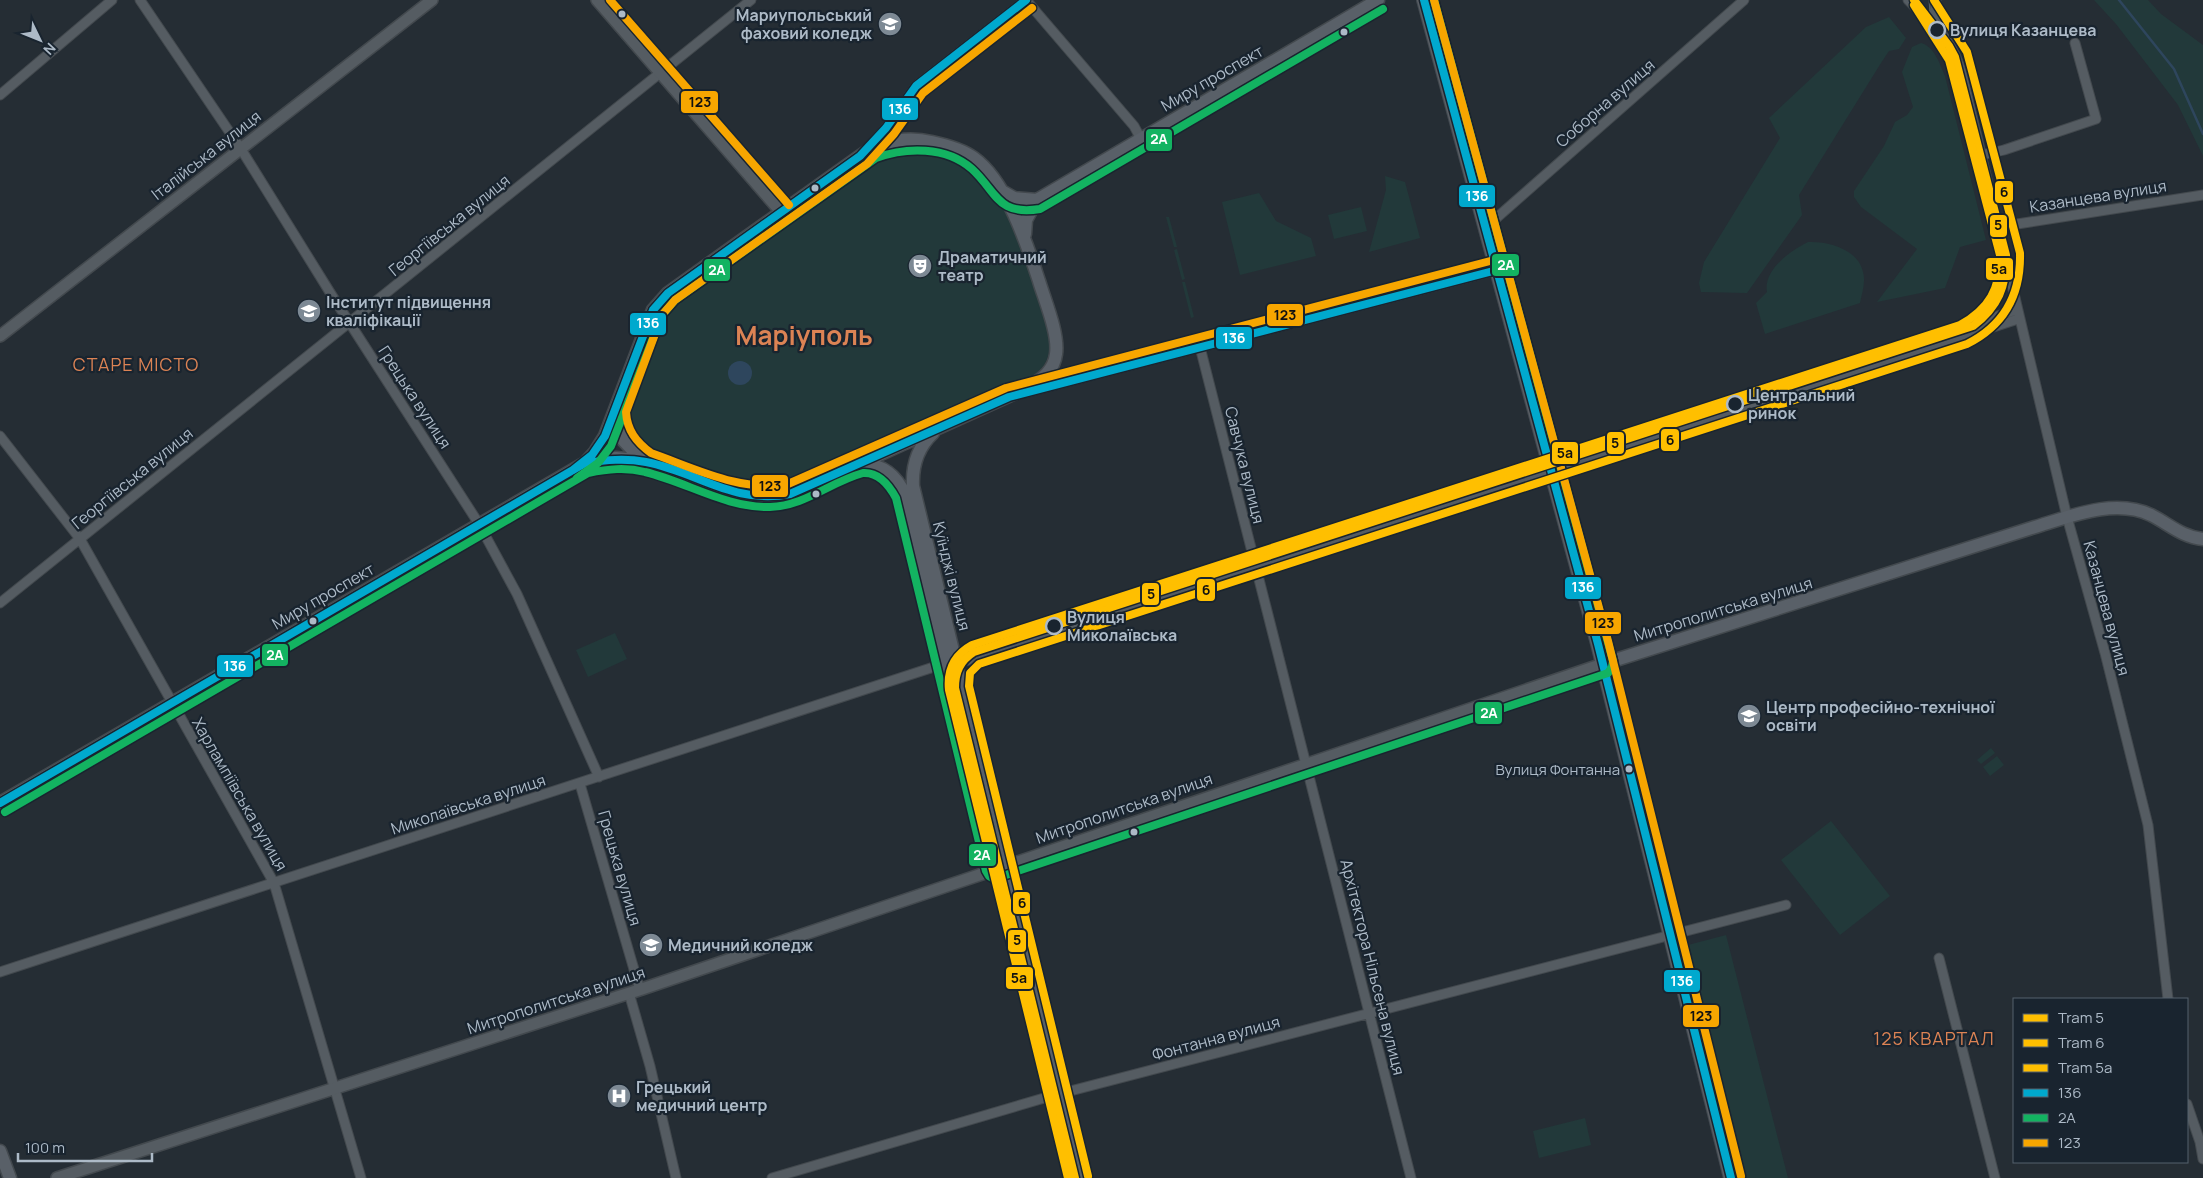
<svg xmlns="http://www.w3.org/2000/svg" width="2203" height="1178" font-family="Manrope,sans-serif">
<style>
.green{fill:#22393a}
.water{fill:#2e465d}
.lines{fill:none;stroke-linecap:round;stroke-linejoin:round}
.stream{stroke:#2e465d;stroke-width:2.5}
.minor-casing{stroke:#43494e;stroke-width:11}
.tertiary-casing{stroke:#43494e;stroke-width:14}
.secondary-casing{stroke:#43494e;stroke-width:15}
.trunk-casing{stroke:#414950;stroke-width:16}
.minor{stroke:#555c62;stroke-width:9}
.tertiary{stroke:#555c62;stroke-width:11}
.secondary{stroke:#596068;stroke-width:12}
.trunk{stroke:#595e64;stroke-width:14}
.tram{stroke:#595f66;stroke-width:1}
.bus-1-casing{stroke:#19242f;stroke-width:11}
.bus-2-casing{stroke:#19242f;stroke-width:11}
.bus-3-casing{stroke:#19242f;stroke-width:11}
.bus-1{stroke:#00a9ce;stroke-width:8}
.bus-2{stroke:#13b361;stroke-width:8}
.bus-3{stroke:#f7a600;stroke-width:8}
.tram-1-casing{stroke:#19242f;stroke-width:11}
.tram-2-casing{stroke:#19242f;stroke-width:11}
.tram-3-casing{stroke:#19242f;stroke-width:11}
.tram-1{stroke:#ffbf00;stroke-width:8}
.tram-2{stroke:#ffbf00;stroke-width:8}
.tram-3{stroke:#ffbf00;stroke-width:8}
.bus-dot{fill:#adbac7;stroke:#19242f;stroke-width:2}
.stop-dot{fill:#19242f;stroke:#adbac7;stroke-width:2.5}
.labels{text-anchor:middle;stroke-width:4.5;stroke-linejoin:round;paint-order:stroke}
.bus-label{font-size:15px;fill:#adbac7;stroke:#19242f;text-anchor:end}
.poi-label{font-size:16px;font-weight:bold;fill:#adbac7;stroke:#19242f;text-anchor:start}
.stop-label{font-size:16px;font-weight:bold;fill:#adbac7;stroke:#19242f;text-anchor:start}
.street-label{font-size:16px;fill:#adbac7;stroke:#19242f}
.neighbourhood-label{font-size:18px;letter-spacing:1px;fill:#dc8354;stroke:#19242f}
.town-label{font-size:26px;font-weight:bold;fill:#dc8354;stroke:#19242f}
.line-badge{stroke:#19242f;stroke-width:2}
.badge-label{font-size:14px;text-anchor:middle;font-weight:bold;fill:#fff}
.pale-badge-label{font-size:14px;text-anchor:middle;font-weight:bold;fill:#111}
</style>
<rect width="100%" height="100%" fill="#252d34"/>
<path class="green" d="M2094,0H2148L2161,14L2203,45V156L2178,105L2116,24Z
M1889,17L1906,38L1899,49L1889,51L1881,63L1799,195L1802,215L1747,293L1701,292L1699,283L1704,262L1780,138L1769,118L1866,27Z
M1921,43C1934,46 1940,64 1945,76L1986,240L1960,247L1945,288L1877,302L1917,249L1861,207L1854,197V191L1884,146L1895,122L1907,115L1913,107L1902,72L1912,47Z
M906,148C923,149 959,153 973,164C1006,190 1026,257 1038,296C1043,314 1054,336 1048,356C1044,370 1033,378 1020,385L791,485L767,490L744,489L648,451L635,443L627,432L625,409L655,322L660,314L672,298L864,162L884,151Z
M1385,176L1405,182L1420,238L1369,252L1386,190Z
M1259,193L1276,221L1311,238L1316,256L1240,275L1222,202Z
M1361,207L1367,231L1334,239L1328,215Z
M1166,217H1169L1177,247H1174Z
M1808,242C1828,241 1858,249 1863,272C1866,282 1862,293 1860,303L1765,334L1756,303L1767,292C1763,270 1791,250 1808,242Z
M1177,249L1185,279L1182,280L1174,250Z
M1182,282H1185L1194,317L1191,318Z
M615,633L627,659L588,677L576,650Z
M1991,748L1995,753L1981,764L1977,760Z
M1997,756L2004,765L1990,776L1983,767Z
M1831,821L1890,896L1840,935L1781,860Z
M1726,935L1788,1178H1747L1688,945Z
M1585,1118L1591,1145L1539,1158L1533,1131Z"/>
<path class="water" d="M728 373a12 12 0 1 1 24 0a12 12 0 1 1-24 0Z"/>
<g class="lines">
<path class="stream" d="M2119,0L2174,69L2203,134"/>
<g class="minor-casing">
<path id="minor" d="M140,0L241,149L331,294L479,524L517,594L599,777
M1908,0C1934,27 1951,35 1962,74L2067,517L2105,653L2148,825L2168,999
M1936,0L1934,14L1940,30
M0,95L112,0
M869,147L886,128L916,86L1026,0L1134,126L1141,139
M1981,155L2004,150L2096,119L2075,43
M1998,227L2203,195
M1485,228L1744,0
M1200,347L1411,1178
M1027,392L1497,270
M0,436L80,539L274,883L361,1178
M0,603L751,0
M951,663L969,660L2018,319
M580,784L640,990
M1939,958L1995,1178
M0,972L946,663L954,656L2016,310
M629,993L650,1066L676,1178
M2187,1104L2200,1142L2203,1159
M772,1178L1051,1096L1786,905"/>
</g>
<g class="tertiary-casing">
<path id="tertiary" d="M597,0L781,212
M0,336L432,0
M57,1178L642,989L1603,664"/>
</g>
<g class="secondary-casing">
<path id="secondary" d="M1000,190L1014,198L1037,200
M1025,234L1026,220L1037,200L1378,0
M933,433C918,447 912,465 913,486L1081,1178
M585,463L616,458L644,461
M862,463C883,465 897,476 905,495L1071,1178
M1603,664L2035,527C2071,516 2115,498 2151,515C2169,524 2182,537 2203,539
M0,803L585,463L595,452L605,436L653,310L668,293L860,156C882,141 905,136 932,142C946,145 962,149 974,158C1006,181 1027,244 1039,281C1045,301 1059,334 1056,354C1054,370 1043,378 1031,386L797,492C779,497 762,498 743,495L647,462L638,456L623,440L617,427L616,410
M0,1151L10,1178"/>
</g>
<g class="trunk-casing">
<path id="trunk" d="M1424,0L1598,644L1731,1178"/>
</g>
<use href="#minor" class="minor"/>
<use href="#tertiary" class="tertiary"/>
<use href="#secondary" class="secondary"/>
<use href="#trunk" class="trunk"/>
<path class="tram" d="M1929,0L1930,13"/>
<g class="bus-1-casing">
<path id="bus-1" d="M1424,0L1598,644L1731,1178
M573,470L592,455L605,436L653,310L668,293L860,156L886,128L916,86L1026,0
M0,803L585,463C606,460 625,458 646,462C698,472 734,505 790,494L1009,397L1497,270"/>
</g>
<g class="bus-2-casing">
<path id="bus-2" d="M577,478L598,463L611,446L662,315L675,300L876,158C906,147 946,146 972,169C997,192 997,216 1040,209L1383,9
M5,812L588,473C608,469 626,467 645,472C687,482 726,508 770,507C805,506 830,482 863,473C878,472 889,485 896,498L986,871L989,876L994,879L1608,673L1612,667L1613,661L1434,0"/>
</g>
<g class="bus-3-casing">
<path id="bus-3" d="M610,0L789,205
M1434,0L1608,641L1741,1176
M1032,8L923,93L894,134L867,164L675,300L662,315L626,412C627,430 636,442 651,453C694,468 742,493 788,484L1006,388L1494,260"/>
</g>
<use href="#bus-1" class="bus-1"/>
<use href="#bus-2" class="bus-2"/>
<use href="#bus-3" class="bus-3"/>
<g class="tram-1-casing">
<path id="tram-1" d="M1075,1178L955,688C955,672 960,661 974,652L1973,326C1998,307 2007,286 2006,255L1955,57L1949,46L1914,0"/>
</g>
<g class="tram-2-casing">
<path id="tram-2" d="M1088,1176L969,686L970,673L979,664L1967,344C2005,325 2021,294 2020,253L1967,52L1934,0"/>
</g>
<g class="tram-3-casing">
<path id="tram-3" d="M1068,1178L949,690C947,671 954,655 972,645L1960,325C1989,309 2001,288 2000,255L1949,60L1914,5"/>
</g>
<use href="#tram-1" class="tram-1"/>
<use href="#tram-2" class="tram-2"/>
<use href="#tram-3" class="tram-3"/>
</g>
<defs>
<g id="university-disc" transform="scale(1.25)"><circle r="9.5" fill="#7d8994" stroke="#19242f"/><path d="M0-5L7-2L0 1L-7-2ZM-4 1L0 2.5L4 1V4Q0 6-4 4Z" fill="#fff"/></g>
<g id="theatre-disc" transform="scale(1.25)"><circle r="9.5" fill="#7d8994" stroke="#19242f"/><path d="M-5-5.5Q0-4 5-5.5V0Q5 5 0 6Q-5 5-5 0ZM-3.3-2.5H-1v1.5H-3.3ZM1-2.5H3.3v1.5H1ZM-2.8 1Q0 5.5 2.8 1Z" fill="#fff"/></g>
<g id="hospital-disc" transform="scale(1.25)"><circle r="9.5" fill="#7d8994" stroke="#19242f"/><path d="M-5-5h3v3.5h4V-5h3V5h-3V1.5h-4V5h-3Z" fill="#fff"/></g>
</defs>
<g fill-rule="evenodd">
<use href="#university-disc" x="890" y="24"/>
<use href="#theatre-disc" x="920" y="266"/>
<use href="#university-disc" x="309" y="311"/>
<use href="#university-disc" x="1749" y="716"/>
<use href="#university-disc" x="651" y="945"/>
<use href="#hospital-disc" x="619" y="1096"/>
</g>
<g class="bus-dot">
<circle cx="622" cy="14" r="4.5"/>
<circle cx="1344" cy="32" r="4.5"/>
<circle cx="815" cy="188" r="4.5"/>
<circle cx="816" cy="494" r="4.5"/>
<circle cx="313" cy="621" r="4.5"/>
<circle cx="1629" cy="769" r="4.5"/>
<circle cx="1134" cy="832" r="4.5"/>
</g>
<g class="stop-dot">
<circle cx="1937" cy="30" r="8"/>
<circle cx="1735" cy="404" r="8"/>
<circle cx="1054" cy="626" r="8"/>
</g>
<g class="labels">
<g class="bus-label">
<text x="1620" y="775">Вулиця Фонтанна</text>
</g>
<g class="poi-label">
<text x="872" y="21" text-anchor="end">Мариупольський<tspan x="872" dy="18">фаховий коледж</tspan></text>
<text x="938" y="263">Драматичний<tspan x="938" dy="18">театр</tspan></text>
<text x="326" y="308">Інститут підвищення<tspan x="326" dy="18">кваліфікації</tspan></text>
<text x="1766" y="713">Центр професійно-технічної<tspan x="1766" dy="18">освіти</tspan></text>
<text x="668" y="951">Медичний коледж</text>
<text x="636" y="1093">Грецький<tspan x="636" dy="18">медичний центр</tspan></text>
</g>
<g class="stop-label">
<text x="1950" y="36">Вулиця Казанцева</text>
<text x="1748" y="401">Центральний<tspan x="1748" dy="18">ринок</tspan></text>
<text x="1067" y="623">Вулиця<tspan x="1067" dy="18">Миколаївська</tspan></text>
</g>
<g class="street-label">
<text transform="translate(1212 78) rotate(-30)" y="6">Миру проспект</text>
<text transform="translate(1605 103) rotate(-41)" y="6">Соборна вулиця</text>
<text transform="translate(206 155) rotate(-38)" y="6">Італійська вулиця</text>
<text transform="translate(2098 196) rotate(-9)" y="6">Казанцева вулиця</text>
<text transform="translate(449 225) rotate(-39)" y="6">Георгіївська вулиця</text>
<text transform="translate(415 397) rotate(57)" y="6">Грецька вулиця</text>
<text transform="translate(1245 465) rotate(76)" y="6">Савчука вулиця</text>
<text transform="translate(132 478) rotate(-39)" y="6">Георгіївська вулиця</text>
<text transform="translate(952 576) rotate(76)" y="6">Куїнджі вулиця</text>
<text transform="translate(323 596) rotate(-30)" y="6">Миру проспект</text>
<text transform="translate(2107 608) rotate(75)" y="6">Казанцева вулиця</text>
<text transform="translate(1723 609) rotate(-17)" y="6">Митрополитська вулиця</text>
<text transform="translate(240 794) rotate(60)" y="6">Харлампіївська вулиця</text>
<text transform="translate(468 804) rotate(-18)" y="6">Миколаївська вулиця</text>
<text transform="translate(1124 808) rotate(-19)" y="6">Митрополитська вулиця</text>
<text transform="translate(620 868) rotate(74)" y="6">Грецька вулиця</text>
<text transform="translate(1373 967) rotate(76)" y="6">Архітектора Нільсена вулиця</text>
<text transform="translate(556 1000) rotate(-18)" y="6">Митрополитська вулиця</text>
<text transform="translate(1216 1038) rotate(-15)" y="6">Фонтанна вулиця</text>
</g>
<g class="neighbourhood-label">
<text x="136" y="371">СТАРЕ МІСТО</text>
<text x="1934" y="1045">125 КВАРТАЛ</text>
</g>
<g class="town-label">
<text x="804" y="345">Маріуполь</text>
</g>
</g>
<g class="line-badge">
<rect x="680" y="90" width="39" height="24" rx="5" fill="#f7a600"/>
<rect x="881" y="97" width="38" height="24" rx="5" fill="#00a9ce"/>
<rect x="1145" y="128" width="28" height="24" rx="5" fill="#13b361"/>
<rect x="1994" y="180" width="20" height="24" rx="5" fill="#ffbf00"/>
<rect x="1458" y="184" width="38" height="24" rx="5" fill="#00a9ce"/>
<rect x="1989" y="214" width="19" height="24" rx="5" fill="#ffbf00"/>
<rect x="1491" y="253" width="29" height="24" rx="5" fill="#13b361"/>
<rect x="1985" y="257" width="29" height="24" rx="5" fill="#ffbf00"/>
<rect x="703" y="258" width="28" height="24" rx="5" fill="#13b361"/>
<rect x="1266" y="303" width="38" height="24" rx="5" fill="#f7a600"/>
<rect x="629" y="312" width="38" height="24" rx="5" fill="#00a9ce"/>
<rect x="1215" y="326" width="38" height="24" rx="5" fill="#00a9ce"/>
<rect x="1660" y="428" width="20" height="24" rx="5" fill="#ffbf00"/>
<rect x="1606" y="431" width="19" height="24" rx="5" fill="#ffbf00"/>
<rect x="1551" y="441" width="28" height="24" rx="5" fill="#ffbf00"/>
<rect x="751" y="474" width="38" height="24" rx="5" fill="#f7a600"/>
<rect x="1564" y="576" width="38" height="24" rx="5" fill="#00a9ce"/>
<rect x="1196" y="578" width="20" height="24" rx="5" fill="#ffbf00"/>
<rect x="1141" y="582" width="19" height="24" rx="5" fill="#ffbf00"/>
<rect x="1584" y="611" width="38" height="24" rx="5" fill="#f7a600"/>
<rect x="261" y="643" width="28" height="24" rx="5" fill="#13b361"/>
<rect x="216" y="654" width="38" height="24" rx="5" fill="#00a9ce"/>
<rect x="1474" y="701" width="29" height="24" rx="5" fill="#13b361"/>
<rect x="968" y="843" width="29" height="24" rx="5" fill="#13b361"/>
<rect x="1012" y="891" width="19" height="24" rx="5" fill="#ffbf00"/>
<rect x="1007" y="929" width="20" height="24" rx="5" fill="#ffbf00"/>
<rect x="1005" y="966" width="29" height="24" rx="5" fill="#ffbf00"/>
<rect x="1663" y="969" width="38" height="24" rx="5" fill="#00a9ce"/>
<rect x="1682" y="1004" width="38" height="24" rx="5" fill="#f7a600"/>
</g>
<g class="badge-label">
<text x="900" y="114">136</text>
<text x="1159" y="144">2А</text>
<text x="1477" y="201">136</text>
<text x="1506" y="270">2А</text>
<text x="717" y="275">2А</text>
<text x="648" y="328">136</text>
<text x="1234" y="343">136</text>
<text x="1583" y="592">136</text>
<text x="275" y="660">2А</text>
<text x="235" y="671">136</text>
<text x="1489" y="718">2А</text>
<text x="982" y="860">2А</text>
<text x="1682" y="986">136</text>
</g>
<g class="pale-badge-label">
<text x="700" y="107">123</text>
<text x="2004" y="197">6</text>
<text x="1998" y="230">5</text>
<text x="1999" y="274">5а</text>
<text x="1285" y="320">123</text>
<text x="1670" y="445">6</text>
<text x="1615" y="448">5</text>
<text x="1565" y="458">5а</text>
<text x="770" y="491">123</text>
<text x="1206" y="595">6</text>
<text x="1151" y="599">5</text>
<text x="1603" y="628">123</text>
<text x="1022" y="908">6</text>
<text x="1017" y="945">5</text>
<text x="1019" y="983">5а</text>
<text x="1701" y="1021">123</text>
</g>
<rect x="2013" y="998" width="175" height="165" fill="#19242f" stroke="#54606c"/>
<rect x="2023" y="1014" width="25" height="8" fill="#ffbf00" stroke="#54606c"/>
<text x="2058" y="1023" font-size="15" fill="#adbac7">Tram 5</text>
<rect x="2023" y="1039" width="25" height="8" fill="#ffbf00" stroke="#54606c"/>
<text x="2058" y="1048" font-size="15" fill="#adbac7">Tram 6</text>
<rect x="2023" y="1064" width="25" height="8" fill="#ffbf00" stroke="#54606c"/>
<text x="2058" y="1073" font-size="15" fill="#adbac7">Tram 5а</text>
<rect x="2023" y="1089" width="25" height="8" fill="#00a9ce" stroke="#54606c"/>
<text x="2058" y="1098" font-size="15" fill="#adbac7">136</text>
<rect x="2023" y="1114" width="25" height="8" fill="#13b361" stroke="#54606c"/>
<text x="2058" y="1123" font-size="15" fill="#adbac7">2А</text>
<rect x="2023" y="1139" width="25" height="8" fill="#f7a600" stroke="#54606c"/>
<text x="2058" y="1148" font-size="15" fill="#adbac7">123</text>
<g transform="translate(40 40) rotate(133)" stroke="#19242f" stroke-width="4" paint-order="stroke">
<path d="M0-4L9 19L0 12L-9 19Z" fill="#adbac7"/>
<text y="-8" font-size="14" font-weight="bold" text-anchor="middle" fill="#adbac7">N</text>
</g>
<path d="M18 1153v8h134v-8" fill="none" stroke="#adbac7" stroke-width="2.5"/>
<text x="25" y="1153" font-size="15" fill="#adbac7" stroke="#19242f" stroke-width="4" paint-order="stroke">100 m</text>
</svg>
